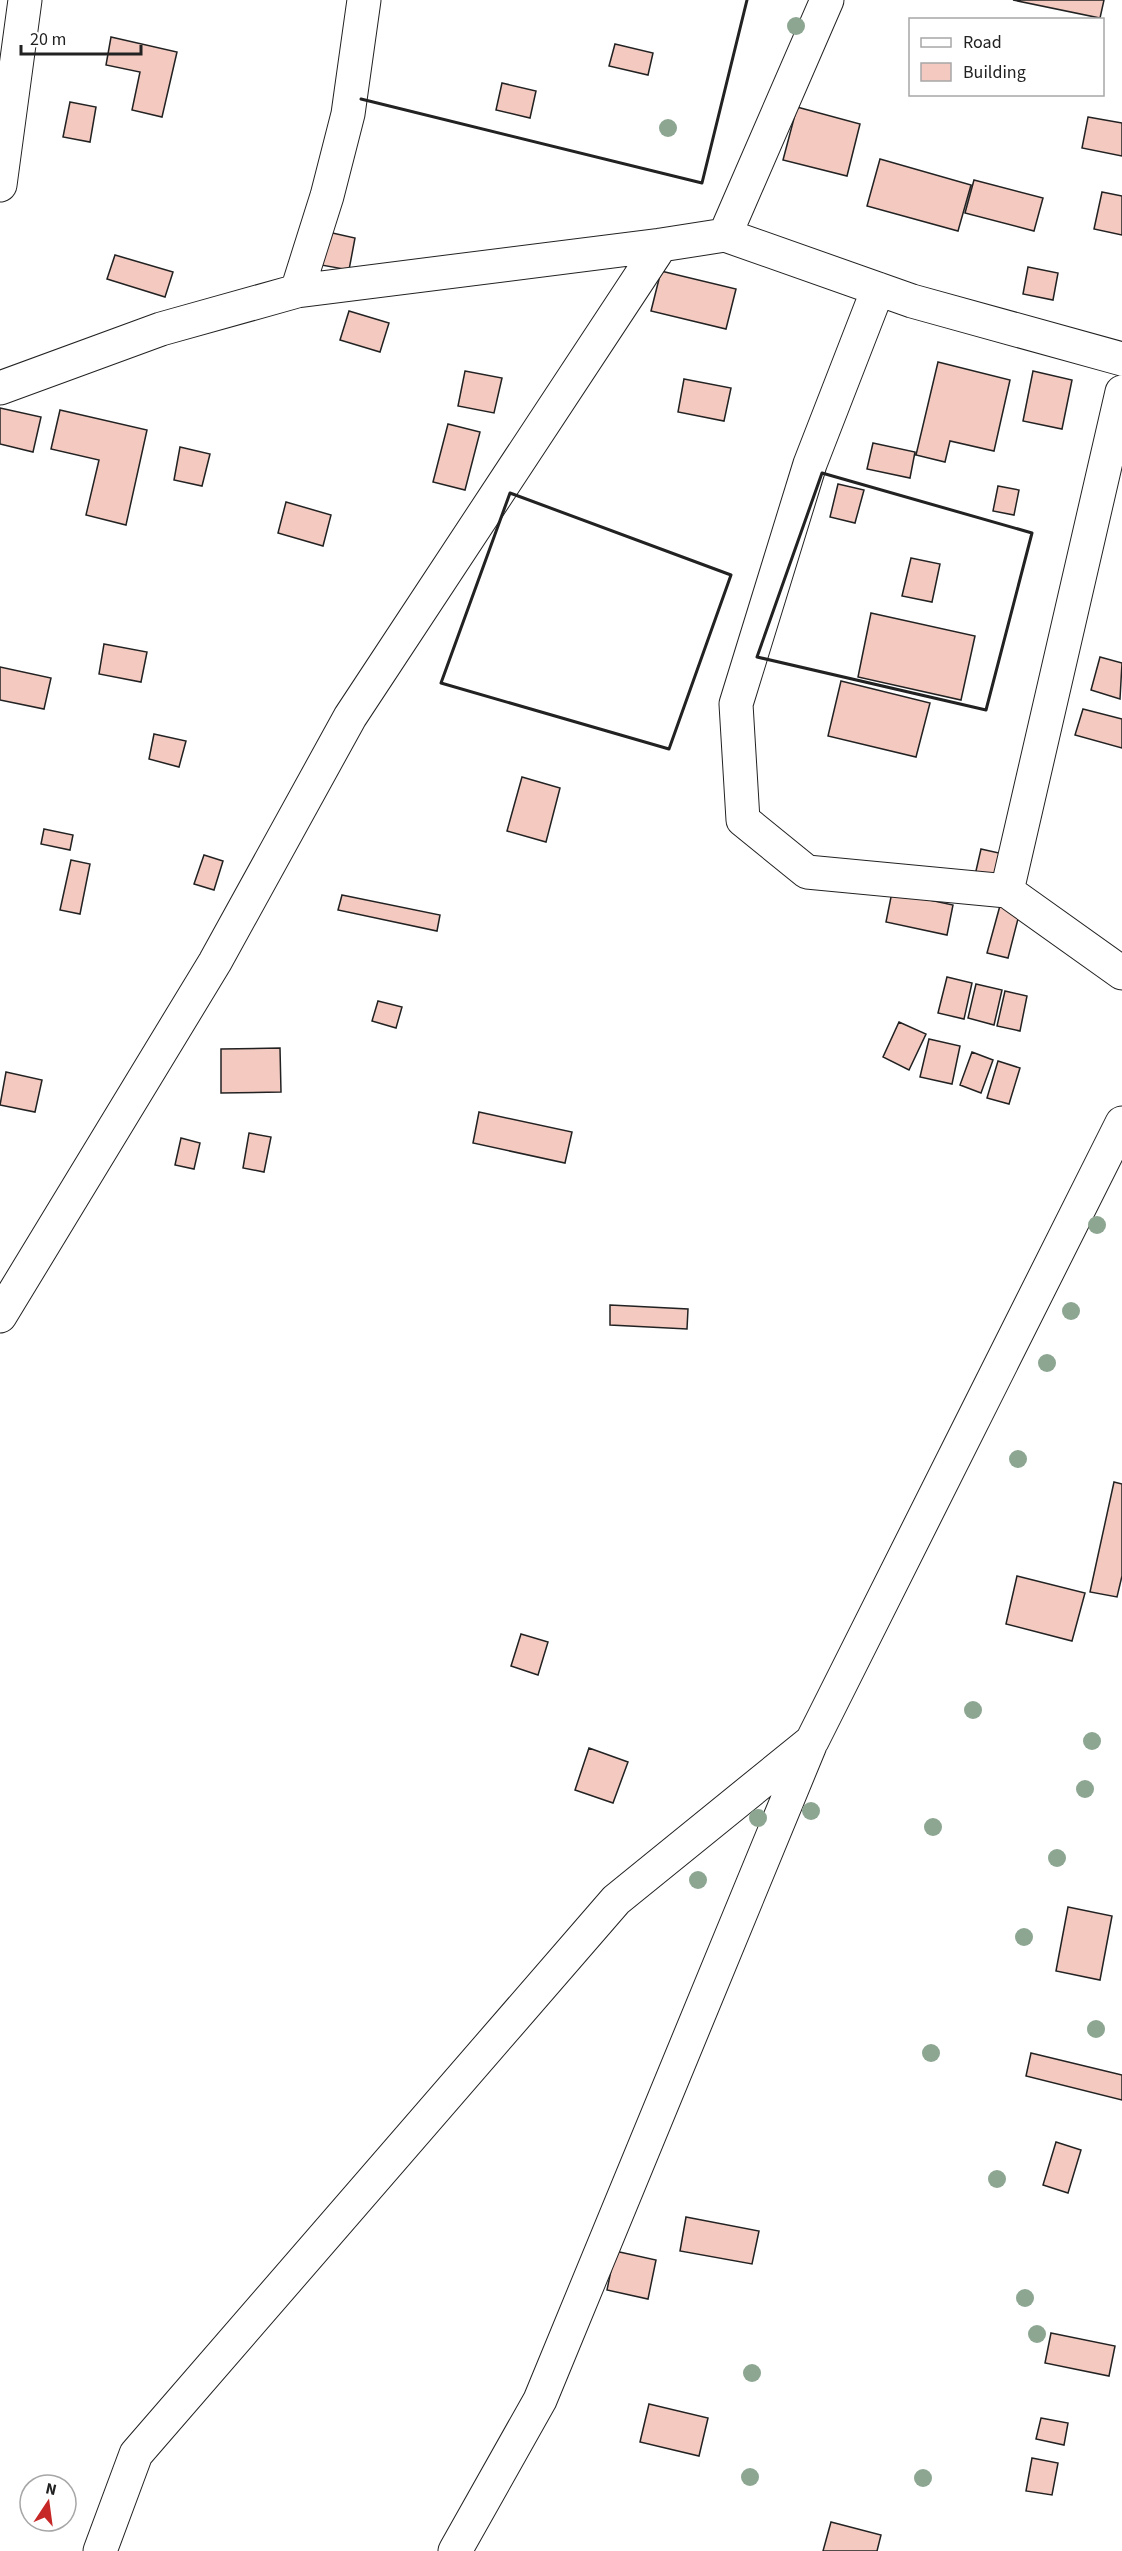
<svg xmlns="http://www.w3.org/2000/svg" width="1122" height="2551" font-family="'Source Sans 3',sans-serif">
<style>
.building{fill:#f3c9c0;stroke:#222;stroke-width:1.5}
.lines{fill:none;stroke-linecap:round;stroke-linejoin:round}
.street-casing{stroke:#222;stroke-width:35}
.street{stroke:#fff;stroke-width:33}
.wall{stroke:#222;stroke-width:3}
.tree{fill:#8da692}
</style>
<rect width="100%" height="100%" fill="#fff"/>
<path class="building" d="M1013,0H1104L1100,18Z
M111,37L177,52L162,117L132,110L140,72L106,65Z
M615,44L653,53L648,75L609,66Z
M502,83L536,91L530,118L496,110Z
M70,102L96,107L90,142L63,137Z
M797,107L860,124L847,176L783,160Z
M1088,117L1122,123V156L1082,148Z
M880,159L971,185L958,231L867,206Z
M974,180L1043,198L1034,231L965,213Z
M1102,192L1122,196V235L1094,229Z
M328,232L355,238L349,270L321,265Z
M115,255L173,272L165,297L107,279Z
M1028,267L1058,273L1053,300L1023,294Z
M661,271L736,289L726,329L651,311Z
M349,311L389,323L380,352L340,340Z
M938,362L1010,380L994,451L950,441L945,462L916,455Z
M465,371L502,378L494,413L458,406Z
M1033,371L1072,380L1062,429L1023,421Z
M684,379L731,388L724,421L678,412Z
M0,408L41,417L33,452L0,444Z
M60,410L147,430L126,525L86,515L99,460L51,449Z
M448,424L480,432L465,490L433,482Z
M873,443L915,452L910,478L867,469Z
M180,447L210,454L202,486L174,480Z
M838,484L864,490L855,523L830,517Z
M998,486L1019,490L1014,515L993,511Z
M286,502L331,515L323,546L278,533Z
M911,558L940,564L932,602L902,596Z
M871,613L975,636L961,700L858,677Z
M104,644L147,652L141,682L99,674Z
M1100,657L1122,663L1120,699L1091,690Z
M0,667L51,678L44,709L0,700Z
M841,681L930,703L916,757L828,736Z
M1083,709L1122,719V748L1075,735Z
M154,734L186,741L179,767L149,759Z
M522,777L560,788L546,842L507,831Z
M44,829L73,835L70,850L41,844Z
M981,849L1008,855L1000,890L973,884Z
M204,855L223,861L214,890L194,884Z
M71,860L90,864L80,914L60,910Z
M892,892L953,905L947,935L886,922Z
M342,895L440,915L437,931L338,910Z
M1001,902L1021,907L1008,958L987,953Z
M947,977L972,983L964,1019L938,1013Z
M976,984L1002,990L994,1025L968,1018Z
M1005,991L1027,996L1020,1031L997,1026Z
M378,1001L402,1007L396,1028L372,1021Z
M899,1022L926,1034L909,1070L883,1057Z
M929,1039L960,1046L952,1084L920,1077Z
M280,1048L281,1092L221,1093V1049Z
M972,1052L993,1060L981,1093L960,1085Z
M998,1061L1020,1068L1009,1104L987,1098Z
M6,1072L42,1080L35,1112L0,1105Z
M479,1112L572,1132L565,1163L473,1143Z
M249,1133L271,1137L264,1172L243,1168Z
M181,1138L200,1143L194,1169L175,1165Z
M610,1305L688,1309L687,1329L610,1325Z
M1114,1482L1122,1484V1576L1117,1597L1090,1592Z
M1017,1576L1085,1593L1072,1641L1006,1624Z
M521,1634L548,1642L538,1675L511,1666Z
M589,1748L628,1762L613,1803L575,1790Z
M1068,1907L1112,1916L1100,1980L1056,1971Z
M1031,2053L1122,2075V2100L1026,2076Z
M1056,2142L1081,2150L1068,2193L1043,2185Z
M686,2217L759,2231L752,2264L680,2251Z
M615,2251L656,2260L648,2299L607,2290Z
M1051,2333L1115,2346L1109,2376L1045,2363Z
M649,2404L708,2418L699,2456L640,2442Z
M1041,2418L1068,2423L1064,2445L1036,2439Z
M1032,2458L1058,2463L1052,2495L1026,2491Z
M831,2522L881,2535L877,2551H823Z"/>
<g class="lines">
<g class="street-casing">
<path id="street" d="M364,0L348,114L327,196L297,291L661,245L725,235L827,0
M0,185L25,0
M725,235L912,301L1122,359
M878,289L810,464L736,704L743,820L807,872L1007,891L1122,973
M0,388L161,329L297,291
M1007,891L1122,392
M0,1316L215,962L350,717L661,245
M100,2551L136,2454L616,1900L812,1741L1122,1123
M455,2551L540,2400L810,1745"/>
</g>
<use href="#street" class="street"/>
<path class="wall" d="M361,99L702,183L747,0
M822,473L1032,533L986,710L757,657Z
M510,493L731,575L669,749L441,683Z"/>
</g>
<g class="tree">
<circle cx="796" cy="26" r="9"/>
<circle cx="668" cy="128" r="9"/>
<circle cx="1097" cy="1225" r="9"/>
<circle cx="1071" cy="1311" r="9"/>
<circle cx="1047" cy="1363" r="9"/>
<circle cx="1018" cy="1459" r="9"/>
<circle cx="973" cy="1710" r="9"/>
<circle cx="1092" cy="1741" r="9"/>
<circle cx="1085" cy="1789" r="9"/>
<circle cx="811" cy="1811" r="9"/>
<circle cx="758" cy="1818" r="9"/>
<circle cx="933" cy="1827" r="9"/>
<circle cx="1057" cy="1858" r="9"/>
<circle cx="698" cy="1880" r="9"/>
<circle cx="1024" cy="1937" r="9"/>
<circle cx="1096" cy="2029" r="9"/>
<circle cx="931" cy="2053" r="9"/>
<circle cx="997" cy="2179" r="9"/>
<circle cx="1025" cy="2298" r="9"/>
<circle cx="1037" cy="2334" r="9"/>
<circle cx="752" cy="2373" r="9"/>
<circle cx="750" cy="2477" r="9"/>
<circle cx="923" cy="2478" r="9"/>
</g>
<rect x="909" y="18" width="195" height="78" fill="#ffffff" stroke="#a7a7a7" stroke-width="1.5"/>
<rect x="921" y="38" width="30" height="9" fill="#ffffff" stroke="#a7a7a7" stroke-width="1.5"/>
<text x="963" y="48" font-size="18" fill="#222222">Road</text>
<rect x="921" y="63" width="30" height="18" fill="#f3c9c0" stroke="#a7a7a7" stroke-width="1.5"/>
<text x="963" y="78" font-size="18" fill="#222222">Building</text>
<g transform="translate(48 2503) rotate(13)"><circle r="28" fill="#ffffff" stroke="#a7a7a7" stroke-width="1.5"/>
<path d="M0-4.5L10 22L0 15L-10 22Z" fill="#c62828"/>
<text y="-9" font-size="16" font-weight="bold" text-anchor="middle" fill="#222222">N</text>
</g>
<path d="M21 45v9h120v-9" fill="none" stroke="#222222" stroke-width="3"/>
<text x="30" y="45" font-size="18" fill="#222222" stroke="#ffffff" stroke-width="4.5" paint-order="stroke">20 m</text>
</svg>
